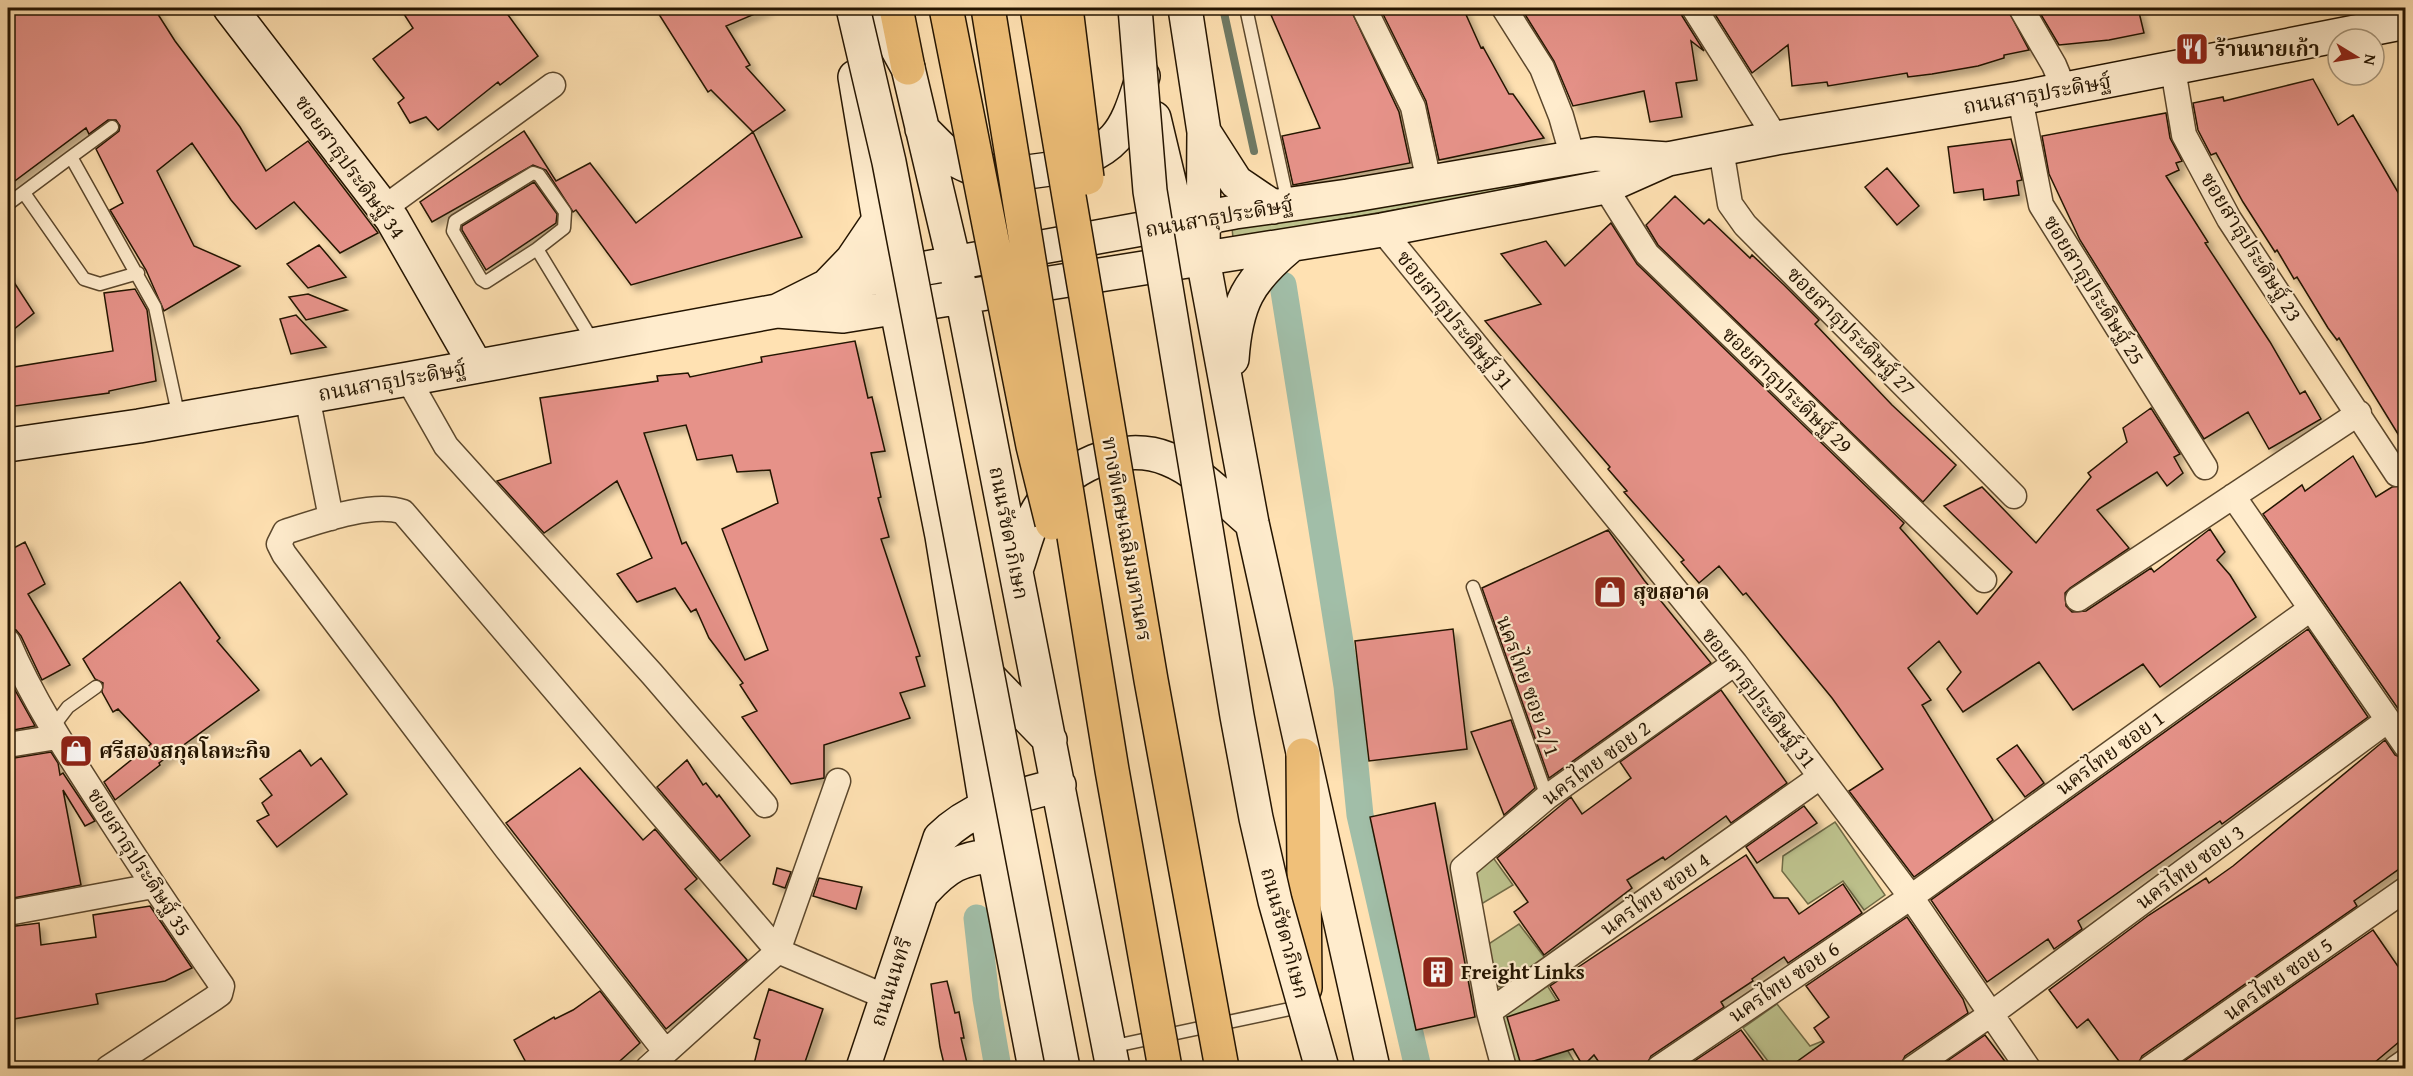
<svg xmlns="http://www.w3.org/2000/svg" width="2413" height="1076" font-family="'Gentium Book Plus','Noto Serif Thai',serif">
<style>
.green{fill:#bec38e;stroke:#716c47;stroke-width:1.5}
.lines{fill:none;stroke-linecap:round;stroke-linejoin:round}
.stream{stroke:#6f7a65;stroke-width:8}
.canal{stroke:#a1bea8;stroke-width:27}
.building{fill:#e69289;stroke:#241400;stroke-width:1.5;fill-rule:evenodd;filter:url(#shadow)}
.lane-casing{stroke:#5b472c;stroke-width:15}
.street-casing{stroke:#5b472c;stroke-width:27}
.secondary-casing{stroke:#241400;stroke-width:36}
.highway-casing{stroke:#241400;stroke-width:36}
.lane{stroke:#ffeccd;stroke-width:12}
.street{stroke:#ffeccd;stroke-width:24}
.secondary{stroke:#ffeccd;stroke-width:33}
.highway{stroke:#f0c079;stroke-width:33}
.secondary-bridge-casing{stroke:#241400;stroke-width:36;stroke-linecap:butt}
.highway-bridge-casing{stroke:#241400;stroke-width:36;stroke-linecap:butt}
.secondary-bridge{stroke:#ffeccd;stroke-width:33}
.highway-bridge{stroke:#f0c079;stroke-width:33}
.labels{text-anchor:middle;stroke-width:4.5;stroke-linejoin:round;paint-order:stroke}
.poi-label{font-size:21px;font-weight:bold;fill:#241400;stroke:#ffeccd;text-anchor:start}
.street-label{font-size:21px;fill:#241400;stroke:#ffeccd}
</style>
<defs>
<filter id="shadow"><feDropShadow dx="5.5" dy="5.5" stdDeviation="3" flood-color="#0004"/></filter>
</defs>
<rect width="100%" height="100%" fill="#ffe1b2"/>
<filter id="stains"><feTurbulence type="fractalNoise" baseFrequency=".00333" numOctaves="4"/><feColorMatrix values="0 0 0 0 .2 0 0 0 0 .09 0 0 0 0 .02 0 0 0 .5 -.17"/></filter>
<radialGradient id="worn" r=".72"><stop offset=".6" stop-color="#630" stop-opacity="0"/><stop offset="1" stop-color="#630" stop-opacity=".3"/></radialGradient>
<path class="green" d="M1601,169L1595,175L1233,238L1232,228Z
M1835,822L1885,895L1864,910L1843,881L1808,904L1782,871L1783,856Z
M1489,852L1513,885L1478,906L1474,867Z
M1519,924L1545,958L1505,989L1497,986L1487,945Z
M1545,982L1579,1036L1565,1046L1578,1068H1517L1500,1020Z
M1777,1004L1810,1046L1835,1036L1871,1068H1773L1743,1028Z"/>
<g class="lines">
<path class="stream" d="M1223,8L1254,151"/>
<path class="canal" d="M1283,285L1347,686L1360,815L1418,1068
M977,918L986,999L998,1068"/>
</g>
<path class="building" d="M8,8H154L175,41L240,127L266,171L308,141L378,233L340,253L294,202L256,229L231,200L192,143L157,171L194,246L240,266L164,311L146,270L110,210L123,203L96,149L119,131L120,126L116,120H108L89,134L86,128L8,186Z
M400,8H503L538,56L500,85L498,82L438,130L426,117L410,123L398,103L404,98L373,59L413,28Z
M655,8H769L726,26L750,65L746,67L785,110L753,132L711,90L708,92Z
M1268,8H1350L1399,112L1410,163L1293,185L1282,136L1320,128Z
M1380,8H1463L1481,48L1483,47L1509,94H1513L1544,138L1439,160L1426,101Z
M1521,8H1680L1682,16L1704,51L1691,41L1697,80L1676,83L1682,117L1650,122L1644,91L1573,106L1554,61Z
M1711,8H2007L2029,50L2004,55V58L1978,66L1932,74L1908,77L1907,73L1828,86L1827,82L1792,86L1788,45L1752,73Z
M2037,8H2138L2144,33L2109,40L2059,45Z
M2313,79L2338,125L2353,115L2406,206V447L2339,338L2337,340L2328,328L2297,277L2294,279L2277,250L2275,252L2243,202L2216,153L2211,155L2198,130L2193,103L2223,97L2224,101Z
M2166,113L2170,138L2182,161L2176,163L2179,170L2166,176L2208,242L2205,243L2270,342L2300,394L2305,391L2321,419L2269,449L2248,412L2204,439L2080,240L2049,174L2042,136Z
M524,131L556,181L590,163L636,223L753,132L802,237L631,285L576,210L573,212L546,170L533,165L432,222L420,202Z
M2011,139L2022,180L2017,181L2019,195L1984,200L1983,189L1954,193L1948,147Z
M1887,168L1919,206L1897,225L1865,187Z
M534,182L557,214L556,223L486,270L462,230V226Z
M1675,196L1704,224L1709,219L1750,258L1752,255L1784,285L1819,320L1815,324L1892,405L1956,465L1923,502L1658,245L1646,225Z
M1611,223L1637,264L1904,523L1900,528L1977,614L2012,572L1944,506L1982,487L2036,543L2091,477L2088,473L2127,442L2123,428L2151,408L2180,454L2174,457L2183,473L2167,486L2157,472L2097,510L2129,548L2070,588L2065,593L2066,606L2072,612L2086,611L2151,568L2154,572L2210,529L2225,552L2217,560L2230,575L2256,617L2160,687L2143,664L2073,710L2039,662L1963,712L1947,689L1961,672L1939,641L1908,668L1931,700L1922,705L1993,820L1914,877L1849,791L1883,769L1832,698L1760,610L1746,593L1743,595L1719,566L1699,583L1681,562L1684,560L1624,492L1627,491L1608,469L1610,467L1485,321L1541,304L1501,254L1546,241L1565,266Z
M319,245L346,277L308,288L287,264Z
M8,273L34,313L8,334Z
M135,289L147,310L156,381L109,391V393L8,407V368L113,351L104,293Z
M308,294L347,310L306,320L289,297Z
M296,315L326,347L291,354L280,319Z
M855,341L868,398L872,397L885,451L871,453L881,497L878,498L889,537L881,539L920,656L916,657L925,686L900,693L910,718L824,745V778L791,784L742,717L757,711L740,685L743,683L709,638L696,609L691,612L675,588L637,602L617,574L652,558L617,481L544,533L497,481L551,463L540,398L658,381L657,376L688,373L690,377L762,362L761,357ZM686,425L697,460L732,455L737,472L770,470L778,503L722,529L768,650L745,660L686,542L682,544L644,433Z
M2353,456L2376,497L2392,487L2406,485V720L2263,514L2302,485L2305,491Z
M1608,530L1644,580L1711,663L1549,778L1482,588Z
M25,542L45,584L28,594L70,665L42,680L21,636L16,630L8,628V551Z
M180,582L220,638L217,641L259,690L159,763L160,765L115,800L104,782L151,744L118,709L113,712L102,692L103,683L95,679L83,659Z
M1453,629L1467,749L1369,761L1355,641Z
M2308,629L2368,717L2222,824L2220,821L2078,921L2082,929L2054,949L2048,939L1987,982L1931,900Z
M8,675L15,690L35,726L8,731Z
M1721,690L1787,783L1731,823L1726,816L1665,860L1663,857L1627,880L1632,888L1544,955L1514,912L1528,902L1497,858L1571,797L1582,814L1631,778L1620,762Z
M1511,720L1535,788L1504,815L1471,732Z
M2385,740L2395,755L2406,760V864L2354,901L2357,906L2142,1056L2136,1068H2124L2088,1019L2077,1028L2049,990L2149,915L2206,878L2209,883L2233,866Z
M2017,745L2044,783L2025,797L1997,759Z
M300,750L311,766L321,758L347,794L277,847L257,821L269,815L262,803L272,795L260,779Z
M51,752L58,763L60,775L63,773L95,821L85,826L63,790L81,885L8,899V759Z
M687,760L703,785L706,783L717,797L719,795L750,836L720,861L657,787Z
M580,768L643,840L655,829L697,879L685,889L747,960L666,1029L506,823Z
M1435,803L1475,1017L1416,1030L1370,817Z
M1804,806L1817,823L1757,863L1746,847Z
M1746,855L1774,898H1788L1799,914L1843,884L1862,913L1788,963L1784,957L1752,979L1753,981L1721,1002L1724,1007L1651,1056L1645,1068H1603L1594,1055L1583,1066L1573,1049L1521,1065L1507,1017L1559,1000L1550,986Z
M777,868L791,872L785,888L773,884Z
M819,878L862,887L856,909L813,896Z
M150,906L192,968L165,981L96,994L98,1004L8,1020V927L39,923L41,945L96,937L93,915Z
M1907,917L1963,999L1968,1013L1905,1056L1899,1068H1788L1824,1042L1814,1028L1829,1017L1806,986Z
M2373,930L2406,978V1036L2368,1068H2174Z
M947,981L955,1013L959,1012L964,1038H961L968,1067L945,1068L940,1047L931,984Z
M769,989L823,1009L803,1068H753L760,1040L754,1038Z
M600,991L640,1043L612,1068H529L514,1040L554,1017L555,1019L573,1010Z
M1741,1030L1769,1068H1684Z
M1985,1035L2010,1068H1937Z"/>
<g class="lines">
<g class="lane-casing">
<path id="lane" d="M1246,8L1288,203
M71,157L112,127
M533,173L539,175L565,212L564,228L537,249L486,282L481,279L453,231L455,221Z
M24,193L84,279L100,284L138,273
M8,204L71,157L155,307L179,418
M537,249L594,343
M1473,587L1547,797
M52,728L68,707L96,687
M1110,1047L1304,1006"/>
</g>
<g class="street-casing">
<path id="street" d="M1364,8L1413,107L1429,182
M1504,8L1542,68L1561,116L1573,158
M1694,8L1776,138
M2021,8L2054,65L2064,89
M2173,69L2184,135L2229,219L2397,474
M2020,98L2041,205L2205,467
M1721,149L1730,204L1745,225L2014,496
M1605,187L1647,254L1984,580
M384,208L553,85
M1382,230L1735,663L1911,897L2028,1068
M408,379L446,446L652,674L765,805
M307,396L331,518
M2233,496L2406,746
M2078,599L2359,413
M8,642C32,698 65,749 98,800C138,863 179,924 222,986L220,994L213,999L108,1068
M8,745L57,737
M8,913L153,886
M1489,1012L1820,777
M665,1051L506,848L284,554L279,544L285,532C316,522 373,501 403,512L778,951L886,997
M648,1068L778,951L838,781
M1504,1068L1489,1012L1463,868L1547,797L1735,663
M1659,1068L1911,897L2309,610
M1913,1068L1991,1014L2388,720
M2150,1068L2406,889
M2396,1068L2406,1061"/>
</g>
<g class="secondary-casing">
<path id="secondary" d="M230,8L392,219L476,366
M875,8L908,68L962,296L1113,1068
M1185,8L1204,132L1203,259L1252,523L1373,1068
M855,77L879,220L942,536L994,855L1035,1068
M1154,118L1179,223L1190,240
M922,129C936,142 949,159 968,166C1007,181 1086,170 1115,138C1130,122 1136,96 1143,76
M1204,132L1236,182L1273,207
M827,286L852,260L879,220
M777,311L827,286L1235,212L1348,196L1595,154L1668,159L1776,138L2020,98L2406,22
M1232,359C1236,303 1248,281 1290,246
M8,445L139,426L408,379L777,311L843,316L1382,230L1605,187L1668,159
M1016,570C1023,551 1028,527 1038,510C1063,467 1121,440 1168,459C1199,471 1227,502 1252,523
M978,666L1050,740
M924,891C947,866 960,859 994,855
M863,1068L940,838C973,805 1015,797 1059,785"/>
</g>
<g class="highway-casing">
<path id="highway" d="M896,8L908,68
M1303,755L1305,988"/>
</g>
<use href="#lane" class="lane"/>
<use href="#street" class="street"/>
<use href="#secondary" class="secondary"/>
<use href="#highway" class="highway"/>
<g class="secondary-bridge-casing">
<path id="secondary-bridge" d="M853,8L889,162L1063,1068
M1135,8L1150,191L1237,716L1256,818L1275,901L1322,1068"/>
</g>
<g class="highway-bridge-casing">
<path id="highway-bridge" d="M946,8L1033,446L1052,523
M988,8L1112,770L1165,1068
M1037,8L1151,680L1222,1068
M1066,8L1087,178"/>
</g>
<use href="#secondary-bridge" class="secondary-bridge"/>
<use href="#highway-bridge" class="highway-bridge"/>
</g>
<defs>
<g id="restaurant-square" transform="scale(1.725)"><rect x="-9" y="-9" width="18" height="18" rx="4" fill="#8f2418" stroke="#ffeccd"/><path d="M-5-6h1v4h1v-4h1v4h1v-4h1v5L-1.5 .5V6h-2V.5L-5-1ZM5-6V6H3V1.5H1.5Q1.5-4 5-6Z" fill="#fff"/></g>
<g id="shop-square" transform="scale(1.725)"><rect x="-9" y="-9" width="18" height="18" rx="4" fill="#8f2418" stroke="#ffeccd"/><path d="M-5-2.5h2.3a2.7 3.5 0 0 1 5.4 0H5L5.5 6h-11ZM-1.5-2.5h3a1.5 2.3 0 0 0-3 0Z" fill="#fff"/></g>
<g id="building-square" transform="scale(1.725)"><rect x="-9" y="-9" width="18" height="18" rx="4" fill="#8f2418" stroke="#ffeccd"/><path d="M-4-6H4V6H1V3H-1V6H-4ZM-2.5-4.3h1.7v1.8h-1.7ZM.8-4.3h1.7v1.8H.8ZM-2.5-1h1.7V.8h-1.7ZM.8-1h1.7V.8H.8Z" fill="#fff"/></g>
</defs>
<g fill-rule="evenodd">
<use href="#restaurant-square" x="2192" y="49"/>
<use href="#shop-square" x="1610" y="592"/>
<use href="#shop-square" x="76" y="751"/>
<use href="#building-square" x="1438" y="972"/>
</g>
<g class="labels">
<g class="poi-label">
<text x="2215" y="56">ร้านนายเก้า</text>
<text x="1633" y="599">สุขสอาด</text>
<text x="99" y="758">ศรีสองสกุลโลหะกิจ</text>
<text x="1461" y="979">Freight Links</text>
</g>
<g class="street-label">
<text transform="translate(2037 94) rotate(-10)" y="7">ถนนสาธุประดิษฐ์</text>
<text transform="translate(350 167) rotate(54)" y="7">ซอยสาธุประดิษฐ์ 34</text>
<text transform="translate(1219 217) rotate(-10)" y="7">ถนนสาธุประดิษฐ์</text>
<text transform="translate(2251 247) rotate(58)" y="7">ซอยสาธุประดิษฐ์ 23</text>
<text transform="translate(2094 290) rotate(58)" y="7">ซอยสาธุประดิษฐ์ 25</text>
<text transform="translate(1455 320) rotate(51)" y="7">ซอยสาธุประดิษฐ์ 31</text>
<text transform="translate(1851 331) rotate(45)" y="7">ซอยสาธุประดิษฐ์ 27</text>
<text transform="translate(392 381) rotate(-10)" y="7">ถนนสาธุประดิษฐ์</text>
<text transform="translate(1787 390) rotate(44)" y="7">ซอยสาธุประดิษฐ์ 29</text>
<text transform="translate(1009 533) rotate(79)" y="7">ถนนรัชดาภิเษก</text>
<text transform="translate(1127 539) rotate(80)" y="7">ทางพิเศษเฉลิมมหานคร</text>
<text transform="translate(1528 686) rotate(70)" y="7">นครไทย ซอย 2/1</text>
<text transform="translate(1759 698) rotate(52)" y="7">ซอยสาธุประดิษฐ์ 31</text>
<text transform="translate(2110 753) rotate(-36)" y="7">นครไทย ซอย 1</text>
<text transform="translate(1596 763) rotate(-36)" y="7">นครไทย ซอย 2</text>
<text transform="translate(139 862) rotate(57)" y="7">ซอยสาธุประดิษฐ์ 35</text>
<text transform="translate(2190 867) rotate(-36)" y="7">นครไทย ซอย 3</text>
<text transform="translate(1655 894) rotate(-35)" y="7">นครไทย ซอย 4</text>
<text transform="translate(1285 933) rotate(75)" y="7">ถนนรัชดาภิเษก</text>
<text transform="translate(2278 979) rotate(-35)" y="7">นครไทย ซอย 5</text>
<text transform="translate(891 982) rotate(-72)" y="7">ถนนนนทรี</text>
<text transform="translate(1784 982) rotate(-34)" y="7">นครไทย ซอย 6</text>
</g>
</g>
<rect width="2413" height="1076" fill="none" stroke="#ffe1b2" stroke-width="30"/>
<rect x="9" y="9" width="2395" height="1058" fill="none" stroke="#241400" stroke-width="3"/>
<rect x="15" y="15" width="2383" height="1046" fill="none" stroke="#241400" stroke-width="1.5"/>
<g transform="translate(2356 57) rotate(101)"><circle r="28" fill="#ffeccd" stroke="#a7967b" stroke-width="1.5"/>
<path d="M0-4.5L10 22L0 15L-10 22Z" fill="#8f2418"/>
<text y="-9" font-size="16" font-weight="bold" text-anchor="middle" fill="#241400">N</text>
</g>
<rect width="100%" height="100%" filter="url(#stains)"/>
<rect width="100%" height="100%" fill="url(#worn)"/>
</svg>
